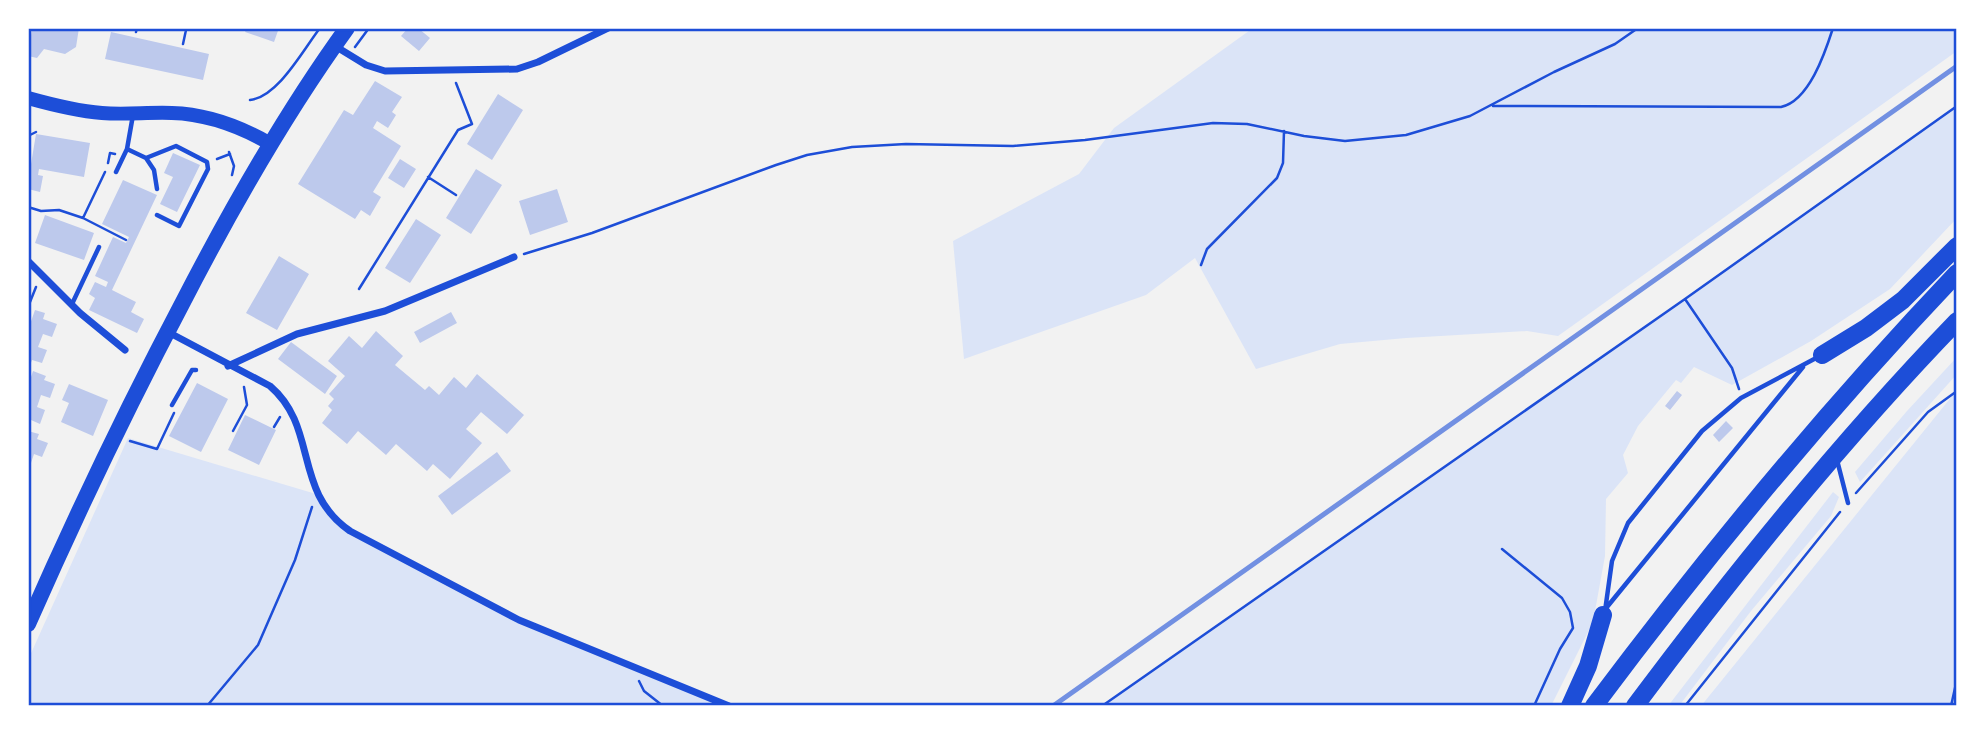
<svg xmlns="http://www.w3.org/2000/svg" width="1985" height="734" font-family="'Nunito Sans',sans-serif">
<style>
.green{fill:#dbe4f7}
.building{fill:#bdc9ec}
.lines{fill:none;stroke-linecap:round;stroke-linejoin:round}
.path{stroke:#1d4ed8;stroke-width:2.5}
.service{stroke:#1d4ed8;stroke-width:4.5}
.minor{stroke:#1d4ed8;stroke-width:7}
.secondary{stroke:#1d4ed8;stroke-width:14}
.primary{stroke:#1d4ed8;stroke-width:16}
.motorway{stroke:#1d4ed8;stroke-width:18}
.rail{stroke:#7290e2;stroke-width:5}
.neatline{fill:none;stroke:#1d4ed8;stroke-width:2.5}
</style>
<rect width="100%" height="100%" fill="#f2f2f2"/>
<path class="green" d="M1253,28H1957V51L1558,336L1527,331L1406,338L1340,344L1256,369L1195,258L1146,295L964,359L953,241L1079,174L1114,128Z
M1957,106V218L1890,289L1811,341L1732,385L1694,367L1681,383L1676,380L1638,426L1623,455L1628,473L1606,499L1605,556L1593,622L1551,706H1102L1685,299Z
M1957,357V374L1860,482L1855,472L1907,411Z
M1957,390V706H1701Z
M128,438L316,494L338,523L519,620L729,706H28V660Z
M1833,492L1839,497L1831,516L1751,611L1679,706H1668Z"/>
<path class="building" d="M32,28H79L76,47L65,54L44,49L37,58L28,56Z
M247,28H279L274,42L245,32Z
M408,28H418L430,38L419,51L401,36Z
M111,32L209,54L203,80L105,59Z
M375,81L402,97L392,112L396,115L388,128L377,121L373,128L401,146L373,192L381,197L370,216L361,210L355,219L298,184L344,110L353,115Z
M498,94L523,110L492,160L467,144Z
M36,134L90,143L84,177L39,169L38,175L43,176L40,192L28,189V164H31Z
M173,153L200,165L177,212L160,204L173,177L164,173Z
M400,159L416,169L404,188L388,178Z
M476,169L502,185L471,234L446,218Z
M123,180L157,195L112,290L136,302L131,312L144,319L137,333L89,310L95,298L89,294L95,282L106,287L108,282L95,276L113,237L126,243L129,237L102,224Z
M557,189L568,222L530,235L519,201Z
M45,215L94,233L84,260L35,243Z
M416,219L441,235L410,283L385,268Z
M279,256L309,274L277,330L246,313Z
M35,310L45,313L43,319L57,324L52,337L43,334L38,347L47,350L42,363L32,360L28,371V330Z
M451,312L457,323L420,343L414,332Z
M376,331L403,356L395,365L425,390L429,386L439,395L454,377L466,388L477,374L524,415L507,434L481,412L466,429L482,443L450,479L433,464L427,471L396,444L386,455L358,431L347,444L322,423L332,410L328,406L334,399L329,394L345,376L328,361L349,336L362,348Z
M291,342L337,376L325,394L278,359Z
M33,371L46,376L44,380L55,384L50,398L41,395L37,407L45,410L40,424L31,420L28,427V386Z
M197,383L228,399L201,452L169,436Z
M69,384L108,400L93,436L61,422L69,403L62,400Z
M1677,391L1682,395L1670,410L1665,406Z
M245,415L276,430L259,465L228,450Z
M1726,421L1733,428L1719,442L1713,435Z
M28,431L39,434L37,439L48,443L42,457L34,454L31,463H28Z
M497,452L511,471L452,515L438,496Z"/>
<g class="lines">
<path class="path" d="M175,28L186,30L183,44
M136,32L137,28
M355,47L369,28
M250,100C278,97 303,50 320,28
M1493,106L1781,107C1809,101 1825,53 1833,28
M28,136L36,132
M229,152L234,166L232,175
M217,159L230,154
M108,163L110,153L115,154
M428,177L456,195
M28,207L41,211L59,210L83,218L105,172
M83,218L126,240
M524,254L592,233L776,165L807,155L852,147L906,144L1013,146L1085,140L1213,123L1247,124L1304,136L1345,141L1406,135L1470,116L1554,72L1615,44L1638,28
M1201,265L1207,249L1277,178L1283,163L1284,131
M359,289L458,130L472,124L456,83
M1685,299L1732,368L1739,389
M28,307L36,287
M274,427L280,417
M233,431L247,405L244,387
M130,441L157,449L174,413
M1856,493L1928,412L1957,391
M1502,549L1562,598L1570,612L1573,628L1560,649L1534,706
M639,681L644,691L663,706
M207,706L258,645L295,560L312,507
M1102,706L1685,299L1957,106
M1685,706L1840,512
M1951,706L1957,679"/>
<path class="service" d="M127,149L146,158L176,146L207,162L208,169L179,226L157,215
M146,158L154,170L157,189
M116,172L127,149L133,115
M72,304L99,247
M172,405L192,370H196
M1837,460L1848,503
M1607,607L1803,367
M1605,611L1612,561L1628,523L1702,431L1741,398L1818,357"/>
<path class="minor" d="M335,46L366,65L385,71L517,69L538,62L608,28
M28,261L80,313L125,350
M168,332L270,386C319,428 292,491 350,531L519,620L729,706
M228,366L297,334L385,311L514,257"/>
<path class="secondary" d="M28,98C53,105 77,111 102,113C125,115 149,112 172,113C208,114 239,126 269,143"/>
<path class="primary" d="M28,624C76,515 127,408 183,302C232,207 284,115 347,28"/>
<path class="motorway" d="M1822,355L1866,328L1903,300L1957,246
M1570,706L1588,666L1603,615
M1594,706C1707,555 1827,410 1957,273
M1635,706C1735,572 1841,441 1957,321"/>
<path class="rail" d="M1053,706L1957,66"/>
</g>
<rect width="1985" height="734" fill="none" stroke="#ffffff" stroke-width="60"/>
<rect x="30" y="30" width="1925" height="674" class="neatline"/>
</svg>
